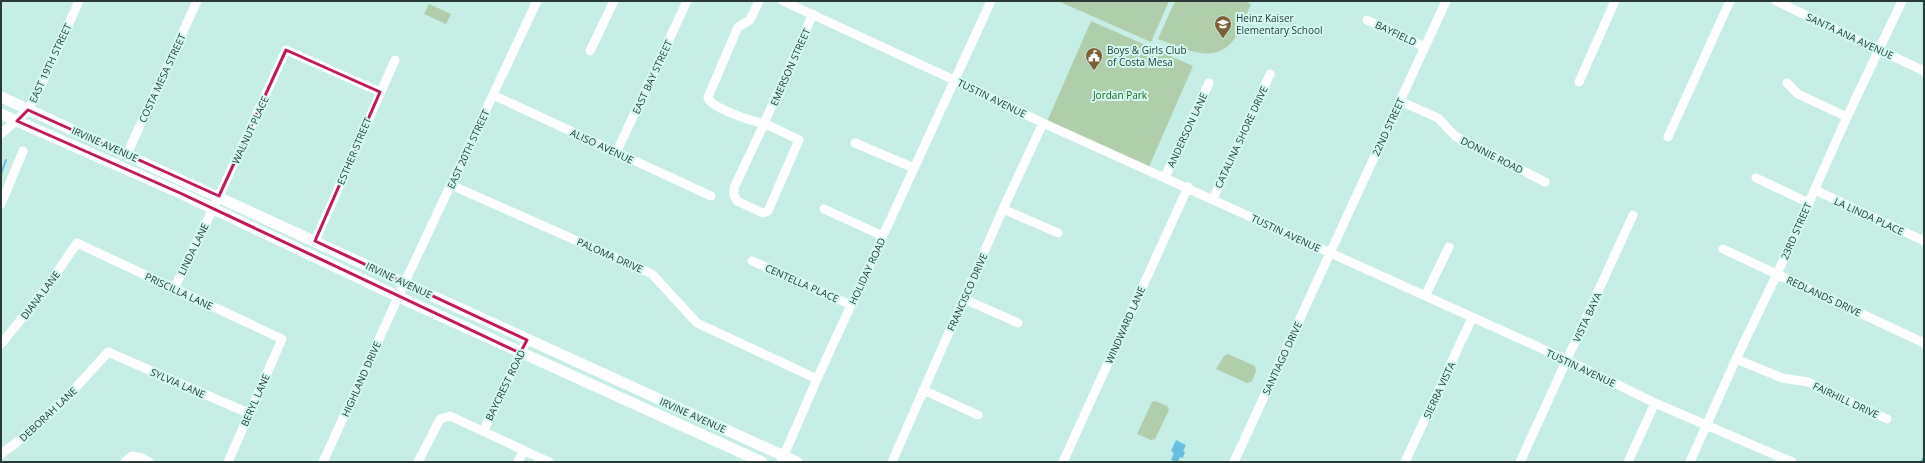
<svg xmlns="http://www.w3.org/2000/svg" width="1925" height="463" font-family="'Open Sans',sans-serif">
<style>
.green{fill:#afcea9}
.water{fill:#68c0e1}
.lines{fill:none;stroke-linecap:round;stroke-linejoin:round}
.stream{stroke:#68c0e1;stroke-width:2}
.minor{stroke:#fff;stroke-width:9}
.major{stroke:#fff;stroke-width:11}
.marked{fill:none;stroke:#c2185b;stroke-width:3;stroke-linejoin:round}
.labels{text-anchor:middle;stroke-width:4;stroke-linejoin:round;paint-order:stroke}
.poi-label{font-size:10px;fill:#283936;stroke:#d1fbf3;text-anchor:start}
.street-label{font-size:10px;fill:#283936;stroke:#d1fbf3}
.park-label{font-size:10px;fill:#226214;stroke:#d1fbf3}
</style>
<rect width="100%" height="100%" fill="#c4eee6"/>
<path class="green" d="M1058,1H1169L1151,42Z
M1175,1H1245L1251,4C1246,15 1242,28 1235,38C1215,67 1184,48 1158,39Z
M429,4L451,14L446,24L424,14Z
M1091,21L1193,66L1148,169L1046,124Z
M1228,354L1255,366L1256,371L1252,381L1247,383L1216,369L1224,356Z
M1155,401L1167,406L1169,410L1155,439L1151,440L1137,434L1152,402Z"/>
<path class="water" d="M1176,440L1186,445L1183,451L1185,452L1183,458L1180,457L1178,462L1171,460L1174,453L1171,451Z"/>
<g class="lines">
<path class="stream" d="M1,174L6,160
M1921,462L1924,457"/>
<path class="minor" d="M759,1L750,20L738,27L708,97C709,108 755,122 766,124L799,140L768,211L763,213L737,201L734,195V188L764,124
M783,1L954,80L1043,123L1567,360L1655,403L1792,462
M1776,1L1924,71
M1367,20L1425,47
M590,51L614,1
M1579,82L1615,1
M1787,83L1798,94L1847,117
M493,95L711,196
M1400,101L1438,118L1455,136L1545,182
M766,119L813,14
M1,134L28,110L42,84L79,1
M1668,137L1730,1
M855,143L914,168
M616,153L687,1
M127,154L197,1
M1165,177L1209,83
M1756,178L1809,203
M451,185L652,274L697,323L817,379
M1815,190L1924,241
M1213,199L1270,74
M1,204L23,151
M824,209L883,236
M1003,209L1058,233
M315,241L395,60
M1723,249L1924,343
M752,261L851,305
M174,289L219,196L286,50L380,92
M1425,296L1449,247
M964,299L1018,323
M1,344L45,290L77,243L282,339L228,462
M1736,359L1782,378L1808,382L1887,419
M923,390L978,415
M484,430L527,340
M1,454C42,425 75,389 108,352L248,413
M125,462L132,456L142,458L149,462
M323,462L405,282L537,1
M418,462L440,419L450,416L549,462
M518,462L524,450
M781,462L817,379L991,1
M892,462L1003,209L1043,123
M1063,462L1188,187
M1234,462L1446,1
M1405,462L1472,318
M1520,462L1633,215
M1628,462L1655,403
M1690,462L1736,359L1777,274L1847,117L1902,1"/>
<path class="major" d="M1,97C266,219 531,342 797,462
M1,114L180,193L399,297L762,462"/>
</g>
<path class="marked" d="M286,50L380,92L315,241L527,340L520,353L180,193L17,121L28,110L219,196Z"/>
<defs>
<g id="school-pin" transform="scale(0.9)"><path d="M0 17L-7.5 6A9.5 9.5 0 1 1 7.5 6Z" fill="#7d6034" stroke="#d1fbf3"/><path d="M0-5L7-2L0 1L-7-2ZM-4 1L0 2.5L4 1V4Q0 6-4 4Z" fill="#fff"/></g>
<g id="civic-pin" transform="scale(0.9)"><path d="M0 17L-7.5 6A9.5 9.5 0 1 1 7.5 6Z" fill="#7d6034" stroke="#d1fbf3"/><path d="M-.6-6.5H3V-4.5H.6V-3L4-1V1h2V6H-6V1h2V-1L-.6-3ZM-1.2 2.5V6h2.4V2.5Z" fill="#fff"/></g>
</defs>
<g fill-rule="evenodd">
<use href="#school-pin" x="1223" y="24"/>
<use href="#civic-pin" x="1094" y="56"/>
</g>
<g class="labels">
<g class="poi-label">
<text x="1236" y="22">Heinz Kaiser<tspan x="1236" dy="12">Elementary School</tspan></text>
<text x="1107" y="54">Boys &amp; Girls Club<tspan x="1107" dy="12">of Costa Mesa</tspan></text>
</g>
<g class="street-label">
<text transform="translate(1396 33) rotate(25)" y="4">BAYFIELD</text>
<text transform="translate(1850 36) rotate(25)" y="4">SANTA ANA AVENUE</text>
<text transform="translate(50 63) rotate(-65)" y="4">EAST 19TH STREET</text>
<text transform="translate(790 67) rotate(-66)" y="4">EMERSON STREET</text>
<text transform="translate(652 77) rotate(-65)" y="4">EAST BAY STREET</text>
<text transform="translate(162 78) rotate(-65)" y="4">COSTA MESA STREET</text>
<text transform="translate(992 98) rotate(26)" y="4">TUSTIN AVENUE</text>
<text transform="translate(1388 127) rotate(-65)" y="4">22ND STREET</text>
<text transform="translate(250 130) rotate(-65)" y="4">WALNUT PLACE</text>
<text transform="translate(1187 130) rotate(-65)" y="4">ANDERSON LANE</text>
<text transform="translate(1241 137) rotate(-65)" y="4">CATALINA SHORE DRIVE</text>
<text transform="translate(105 144) rotate(24)" y="4">IRVINE AVENUE</text>
<text transform="translate(602 146) rotate(25)" y="4">ALISO AVENUE</text>
<text transform="translate(468 149) rotate(-65)" y="4">EAST 20TH STREET</text>
<text transform="translate(354 151) rotate(-67)" y="4">ESTHER STREET</text>
<text transform="translate(1492 155) rotate(27)" y="4">DONNIE ROAD</text>
<text transform="translate(1869 216) rotate(25)" y="4">LA LINDA PLACE</text>
<text transform="translate(1796 231) rotate(-66)" y="4">23RD STREET</text>
<text transform="translate(1286 233) rotate(25)" y="4">TUSTIN AVENUE</text>
<text transform="translate(193 249) rotate(-64)" y="4">LINDA LANE</text>
<text transform="translate(610 255) rotate(24)" y="4">PALOMA DRIVE</text>
<text transform="translate(867 271) rotate(-65)" y="4">HOLIDAY ROAD</text>
<text transform="translate(399 280) rotate(25)" y="4">IRVINE AVENUE</text>
<text transform="translate(802 283) rotate(24)" y="4">CENTELLA PLACE</text>
<text transform="translate(179 291) rotate(25)" y="4">PRISCILLA LANE</text>
<text transform="translate(967 292) rotate(-66)" y="4">FRANCISCO DRIVE</text>
<text transform="translate(40 295) rotate(-53)" y="4">DIANA LANE</text>
<text transform="translate(1824 296) rotate(25)" y="4">REDLANDS DRIVE</text>
<text transform="translate(1587 317) rotate(-65)" y="4">VISTA BAYA</text>
<text transform="translate(1125 325) rotate(-66)" y="4">WINDWARD LANE</text>
<text transform="translate(1282 358) rotate(-65)" y="4">SANTIAGO DRIVE</text>
<text transform="translate(1581 368) rotate(25)" y="4">TUSTIN AVENUE</text>
<text transform="translate(361 379) rotate(-66)" y="4">HIGHLAND DRIVE</text>
<text transform="translate(178 383) rotate(24)" y="4">SYLVIA LANE</text>
<text transform="translate(505 385) rotate(-64)" y="4">BAYCREST ROAD</text>
<text transform="translate(1439 390) rotate(-65)" y="4">SIERRA VISTA</text>
<text transform="translate(255 400) rotate(-66)" y="4">BERYL LANE</text>
<text transform="translate(1846 400) rotate(25)" y="4">FAIRHILL DRIVE</text>
<text transform="translate(48 414) rotate(-43)" y="4">DEBORAH LANE</text>
<text transform="translate(693 415) rotate(24)" y="4">IRVINE AVENUE</text>
</g>
<g class="park-label">
<text x="1120" y="99">Jordan Park</text>
</g>
</g>
<rect width="1925" height="463" fill="none" stroke="#283936" stroke-width="4"/>
</svg>
